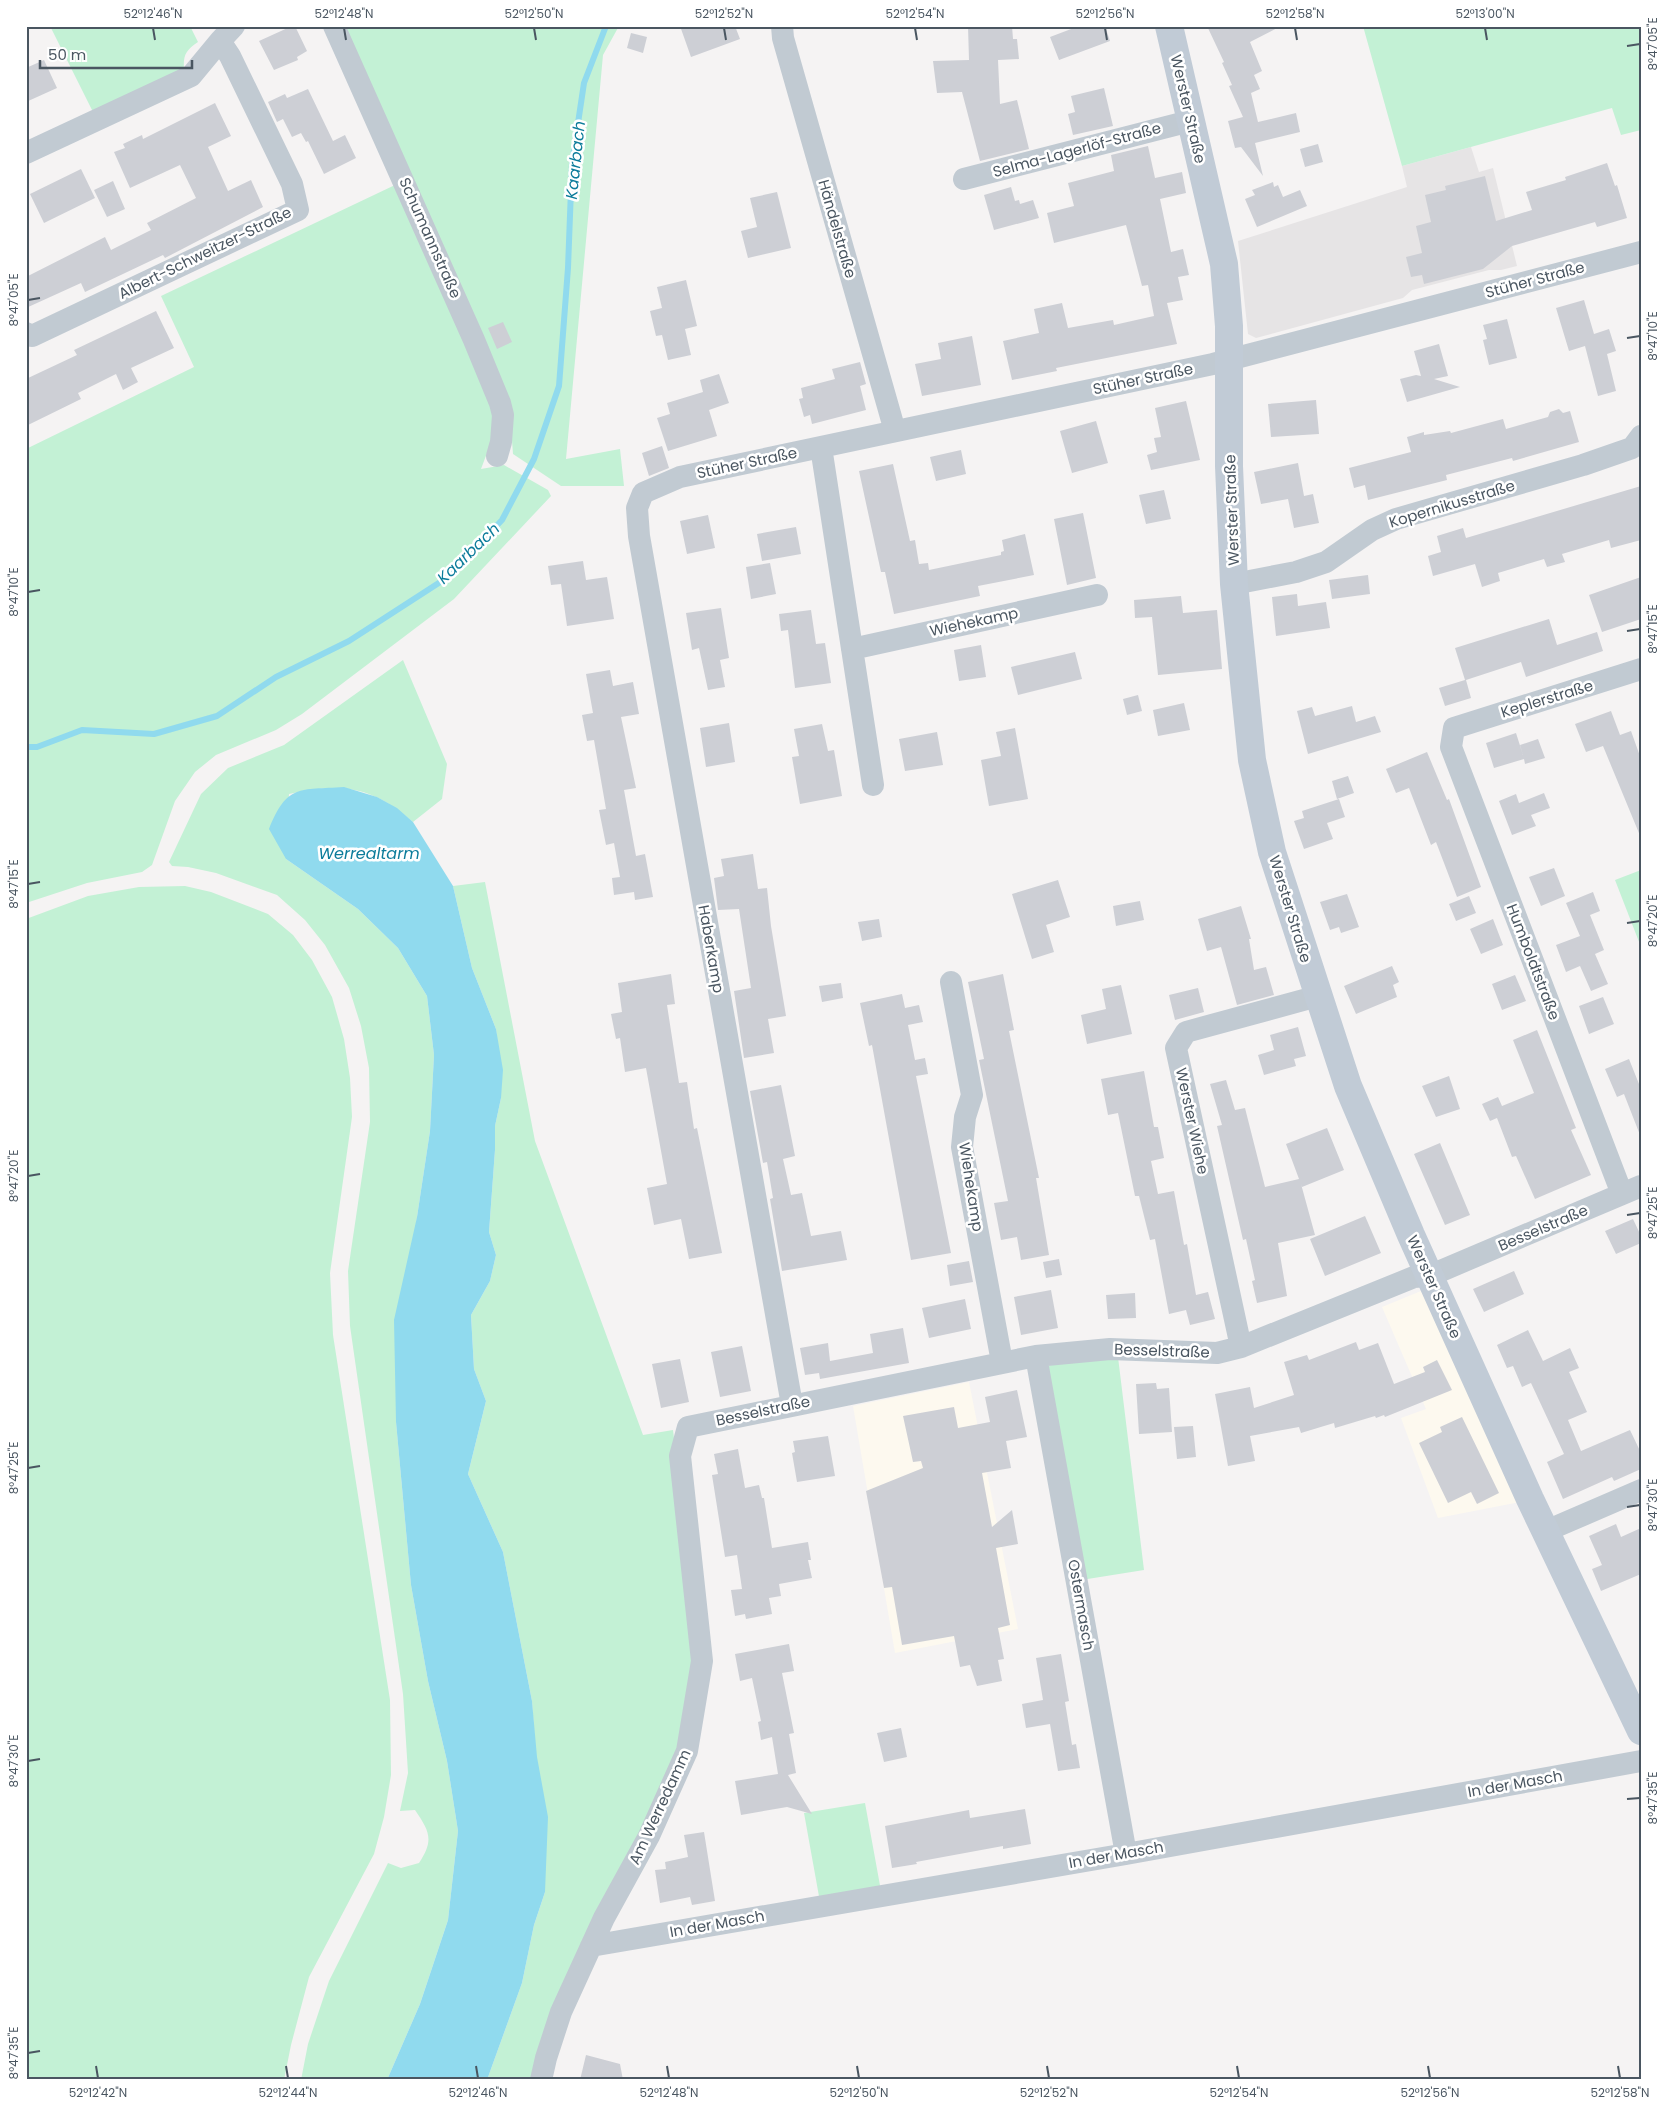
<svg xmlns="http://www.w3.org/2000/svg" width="1667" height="2106" font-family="Poppins,sans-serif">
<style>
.commercial{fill:#fdf9ef}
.education{fill:#e6e4e5}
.green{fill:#c3f1d5}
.water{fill:#90daee}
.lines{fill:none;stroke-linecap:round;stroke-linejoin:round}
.stream{stroke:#90daee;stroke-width:6}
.building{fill:#cdcfd5}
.street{stroke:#c1cad2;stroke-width:22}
.secondary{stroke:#c1cbd6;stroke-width:28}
.ticks{fill:none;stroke:#4a5661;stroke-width:2}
.labels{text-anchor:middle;stroke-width:5;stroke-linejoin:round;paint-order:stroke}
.street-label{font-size:15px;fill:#4a5661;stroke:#fff}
.water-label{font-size:16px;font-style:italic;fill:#0c7c9b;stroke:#fff}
.neatline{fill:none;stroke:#4a5661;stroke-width:2}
.ticks-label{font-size:12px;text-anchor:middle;fill:#4a5661}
</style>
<rect width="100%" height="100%" fill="#f5f3f3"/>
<path class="commercial" d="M1421,1291L1520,1502L1438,1518L1401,1418L1426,1409L1382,1307Z
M969,1382L1018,1629L895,1653L853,1406Z"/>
<path class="education" d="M1471,147L1479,172L1493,168L1517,266L1501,270H1489L1412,290L1403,298L1256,338L1248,334L1238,241L1407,187L1402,166Z"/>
<path class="green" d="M50,26H190L198,42C186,50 183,55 184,69L98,122Z
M345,26H619L603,55L566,459L620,449L624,486H561L513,454L509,401Z
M1363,26H1641V130L1621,135L1612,108L1402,166Z
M395,185L492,404L493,437L481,469L504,465L548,490L551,496L454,599L302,714L276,730L216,755L195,772L175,801L152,865L142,872L87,883L26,903V449L194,367L161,296Z
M403,660L447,764L442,799L413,822C372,786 341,782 289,794L286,859L358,909L398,948L427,996L434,1055L430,1131L417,1217L396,1422L411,1585L428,1681L447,1761L458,1831L448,1920L420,2004L387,2080H301L308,2044L329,1981L388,1863L401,1868L419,1863C434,1840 430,1832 415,1810L400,1811L408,1773L403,1694L350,1326L348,1271L370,1122L369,1068L361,1026L349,988L325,945L305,920L277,895L216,873L188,867L172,866L169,862L201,794L228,768L284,745Z
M1641,870V947L1615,880Z
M485,882L535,1141L643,1435L673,1430L688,1556L697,1662L682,1754L535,2080H487L522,1983L534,1925L545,1892L532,1701L503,1552L468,1474L486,1401L474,1369L471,1315L490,1281L496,1255L489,1232L495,1150V1126L501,1098L496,1029L472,968L453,886Z
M185,886L211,892L268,914L293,935L312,960L332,997L344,1039L350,1078L352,1117L330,1273L333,1335L390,1700L391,1775L384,1817L374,1854L309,1977L291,2045L284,2080H26V919L88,896L139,887Z
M1118,1357L1144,1570L1075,1581L1036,1367Z
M865,1803L883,1902L822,1913L804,1813Z"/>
<path class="water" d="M344,787L377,797L397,808L413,822L453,886L472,968L496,1029L503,1070L501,1098L495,1126V1150L489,1232L496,1255L490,1281L471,1315L474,1369L486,1401L468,1474L503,1552L532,1701L537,1757L548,1817L545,1892L534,1925L522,1983L487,2080H387L420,2004L448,1920L458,1831L447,1761L428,1681L411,1585L396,1422L394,1320L417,1217L430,1131L434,1055L427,996L398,948L358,909L286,859L269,829C287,784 299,790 344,787Z"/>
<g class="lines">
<path class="stream" d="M26,747H37L82,730L154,734L217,716L276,677L349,641L448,577L502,520L534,459L559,386L568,268L572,163L584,83L606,26"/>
</g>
<path class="building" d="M292,26H295L307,51L297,57L298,60L274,70L259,41Z
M680,26H735L740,39L691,57Z
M968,26H1012L1013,39H1017L1019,59L998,60L1000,104L1017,100L1029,149L980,161L962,92L937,93L933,61L969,60Z
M1079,26H1105L1110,41L1059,60L1050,37Z
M1207,26H1281L1250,42L1262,71L1254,75L1260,89L1251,93L1258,122L1296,113L1300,132L1255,143L1263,176L1241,147L1235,148L1228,121L1243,117L1229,86L1232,85L1222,63L1224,62Z
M631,33L647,37L643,53L627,48Z
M44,60L57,88L26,102V68Z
M1104,88L1113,126L1073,135L1068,114L1075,112L1071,96Z
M308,89L333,141L345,135L356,158L324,174L308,141L306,142L301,133L292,137L283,119L277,122L268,102L285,94L287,98Z
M215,103L231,136L208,147L228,191L251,180L263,207L165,258L163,255L85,292L81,283L26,308V277L105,237L111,250L151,230L147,223L196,198L180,165L130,188L114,152L125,148L123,144L142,135L143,139Z
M1318,144L1323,162L1305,167L1300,149Z
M1148,146L1155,178L1182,172L1186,193L1160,199L1171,252L1183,249L1189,275L1178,277L1183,300L1167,303L1177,344L1056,368L1057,371L1012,380L1003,341L1039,333L1034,309L1062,303L1068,328L1113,320L1114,325L1154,316L1148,285L1142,286L1126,225L1054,243L1047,213L1074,206L1068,183L1114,171L1111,155Z
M1607,163L1615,186L1617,185L1627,218L1597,227L1595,222L1512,246L1483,269L1424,284L1422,275L1411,277L1406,257L1422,253L1416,226L1431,222L1425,195L1446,190L1445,186L1485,176L1496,221L1532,210L1526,192L1566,180L1565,177Z
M81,169L95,198L44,223L30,194Z
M113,181L125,209L107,217L94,190Z
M1273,182L1274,187L1278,185L1283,197L1300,190L1307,206L1257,227L1245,199L1255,195L1252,190Z
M1011,187L1015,201L1019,200L1020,204L1033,200L1039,218L994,230L984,195Z
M777,192L791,248L748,258L741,231L757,227L750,198Z
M686,280L697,326L685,329L691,355L668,360L662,335L656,336L650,311L662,308L657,287Z
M1584,300L1594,334L1609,329L1616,351L1607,354L1616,391L1598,396L1585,346L1569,351L1556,308Z
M156,311L174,348L131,368L138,382L123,390L116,374L78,393L81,399L26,426V379L77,355L74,350Z
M1507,319L1517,358L1489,365L1483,340L1487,339L1483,325Z
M503,322L512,342L497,349L488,328Z
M972,336L981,385L922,396L915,364L941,359L938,343Z
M1439,344L1448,376L1434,379L1460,387L1407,402L1400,379L1416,375L1421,376L1414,351Z
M860,362L866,384L860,386L866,410L812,424L810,415L804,417L799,399L803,398L801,388L835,379L832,369Z
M719,374L729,403L709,410L717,436L668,451L657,418L670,414L667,403L703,392L700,380Z
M1316,400L1319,434L1271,437L1268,404Z
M1186,401L1200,460L1151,470L1147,455L1157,452L1154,438L1161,437L1155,408Z
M1559,409L1563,413L1570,411L1579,442L1513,461L1512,458L1446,475L1447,480L1368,500L1365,485L1354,488L1349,468L1411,452L1407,437L1424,432V435L1450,431L1451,433L1503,419L1506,429L1548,417L1550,412Z
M1096,421L1108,463L1072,473L1060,431Z
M662,446L669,468L649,476L642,453Z
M961,450L966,474L936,481L930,457Z
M1298,463L1304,496L1313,494L1319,523L1294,528L1288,499L1261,504L1254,472Z
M893,464L910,541L915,540L919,564L928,563L929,570L1001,555V552L1004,551L1002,540L1025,534L1034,575L978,586L980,596L894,614L885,572H881L859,471Z
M1641,486V540L1611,548L1609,540L1562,554L1565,562L1547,567L1544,559L1498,573L1500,581L1482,587L1475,564L1433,576L1428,556L1441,552L1437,536L1463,528L1466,538Z
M1164,490L1171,519L1146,524L1139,495Z
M1083,513L1096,578L1067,585L1054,519Z
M708,515L715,548L687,554L680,521Z
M796,527L801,554L762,561L757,534Z
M583,561L586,580L607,577L614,619L567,626L561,584L551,585L548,566Z
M770,563L776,594L751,599L746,567Z
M1368,575L1370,594L1332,599L1329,580Z
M1641,577V619L1602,632L1589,595Z
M1297,594L1298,606L1326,602L1330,628L1276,636L1272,597Z
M1181,596L1183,613L1217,610L1222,669L1158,675L1152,617L1135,618L1134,600Z
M721,608L729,658L720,660L725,687L708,690L699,648L692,650L686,613Z
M811,610L816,644L825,643L831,683L795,688L788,630L781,631L779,614Z
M1549,619L1557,645L1597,632L1603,651L1526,677L1521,662L1466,680L1471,698L1445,706L1439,688L1465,680L1455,648Z
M981,645L986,677L959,681L954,650Z
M1075,652L1082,679L1018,695L1011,667Z
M610,670L613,686L633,682L639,714L621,717L636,788L624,790L636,856L645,854L653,897L635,900L634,892L614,895L612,878L620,877L614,843L606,845L599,810L606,809L594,740L587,741L582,715L593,713L586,674Z
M1138,695L1142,711L1127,715L1123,699Z
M1184,703L1190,730L1158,736L1153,710Z
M1352,706L1356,722L1375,716L1381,732L1308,754L1297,711L1312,707L1315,716Z
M1611,711L1620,735L1631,731L1641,759V838L1603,746L1586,752L1575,724Z
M729,723L735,762L706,767L700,728Z
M822,724L828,751L834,750L842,796L800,804L792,757L799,756L794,729Z
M1015,728L1028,799L989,806L981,760L1001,756L996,732Z
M937,732L943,765L905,771L899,739Z
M1516,733L1523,755L1520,745L1538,739L1545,758L1525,764L1524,759L1494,768L1486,743Z
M1427,752L1447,800L1449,799L1481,887L1457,897L1436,842L1431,845L1409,788L1396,793L1386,769Z
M1348,776L1354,793L1337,799L1332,781Z
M1544,793L1550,808L1531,815L1536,826L1512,835L1499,801L1516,794L1519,803Z
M1339,799L1345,817L1327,823L1333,839L1304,849L1294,821L1304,818L1302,811Z
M753,854L758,889L767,888L771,926L786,1016L768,1019L774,1053L744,1058L734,991L751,988L739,909L718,910L714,878L724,876L721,859Z
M1554,868L1565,896L1541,906L1529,877Z
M1058,880L1070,917L1046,925L1054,952L1032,959L1012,894Z
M1593,892L1600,911L1590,915L1604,950L1595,954L1608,984L1591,991L1580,966L1566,972L1556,945L1580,936L1566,903Z
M1347,894L1359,927L1341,933L1339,927L1330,930L1320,902Z
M1469,896L1476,913L1456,921L1449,904Z
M1140,901L1144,920L1116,926L1113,906Z
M1241,906L1251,939H1249L1254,970L1266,967L1274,995L1237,1005L1221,947L1207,951L1198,919Z
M879,919L882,937L862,941L858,922Z
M1493,919L1503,945L1481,954L1470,929Z
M1392,966L1399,982L1393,985L1397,997L1356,1014L1344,986Z
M671,974L675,1004L667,1005L679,1083L687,1082L694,1129L697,1128L722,1253L689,1259L681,1219L654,1225L647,1188L667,1184L646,1068L625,1072L620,1038L616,1039L611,1014L622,1012L618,983Z
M1003,974L1014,1030L1009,1031L1039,1178H1036L1049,1255L1021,1260L1017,1237L1001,1240L994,1203L1008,1201L979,1060L984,1059L968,982Z
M1515,975L1526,1001L1502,1010L1492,984Z
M841,983L843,998L822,1002L819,986Z
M1121,985L1132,1034L1087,1044L1081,1015L1106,1009L1102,989Z
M1198,988L1204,1012L1175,1020L1169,995Z
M902,994L905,1008L919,1005L923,1022L908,1025L915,1060L925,1058L928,1074L916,1076L951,1253L911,1260L872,1045L869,1046L860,1003Z
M1603,997L1614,1024L1589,1034L1579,1006Z
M1298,1027L1306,1056L1294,1059L1296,1066L1264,1075L1258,1055L1274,1050L1270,1035Z
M1537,1030L1576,1128L1571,1130L1591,1175L1535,1199L1516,1156L1512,1157L1497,1118L1490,1121L1482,1104L1498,1097L1502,1106L1534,1093L1513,1040Z
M1629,1059L1641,1089L1640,1135L1624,1094L1617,1097L1605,1069Z
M1144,1071L1154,1127H1158L1164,1158L1151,1161L1158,1194L1174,1191L1184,1245L1187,1244L1196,1295L1208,1292L1215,1319L1190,1325L1186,1310L1169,1314L1155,1239L1150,1240L1139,1196H1135L1118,1113L1108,1115L1101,1079Z
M1449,1076L1460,1109L1436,1117L1422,1086Z
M1226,1080L1235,1110L1245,1108L1265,1187L1299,1179L1286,1144L1327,1128L1344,1170L1302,1187L1301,1184L1315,1235L1278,1243L1287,1296L1257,1303L1252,1281L1255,1280L1246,1239L1243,1240L1217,1126L1222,1125L1210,1084Z
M781,1085L795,1156L783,1159L791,1195L802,1193L811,1236L841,1231L847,1260L782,1271L770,1199L773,1198L767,1162L763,1163L750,1091Z
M1440,1143L1470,1215L1445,1225L1414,1154Z
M1365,1216L1381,1253L1325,1276L1310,1239Z
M1633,1219L1641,1236V1243L1616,1254L1605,1231Z
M1059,1259L1062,1275L1046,1278L1043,1262Z
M969,1261L973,1282L950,1286L947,1265Z
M1514,1271L1524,1294L1484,1312L1473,1289Z
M1051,1290L1058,1328L1021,1335L1014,1297Z
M1135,1293L1136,1318L1108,1319L1106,1295Z
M965,1299L971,1329L929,1338L922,1308Z
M903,1328L909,1363L820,1379L819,1373L805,1375L800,1348L828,1343L830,1361L873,1353L870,1334Z
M1528,1330L1543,1361L1570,1348L1579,1368L1569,1372L1587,1412L1568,1420L1581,1451L1630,1430L1641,1453V1469L1614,1481L1612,1477L1563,1499L1547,1462L1564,1454L1531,1383L1522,1387L1513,1366L1507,1368L1497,1345Z
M1356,1342L1359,1350L1378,1343L1394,1384L1425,1372L1423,1367L1437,1360L1452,1390L1385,1417L1384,1415L1376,1418L1375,1416L1335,1428L1334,1423L1301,1433L1299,1427L1250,1436L1255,1461L1228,1466L1215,1394L1250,1387L1254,1408L1294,1395L1284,1362L1307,1355L1309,1360Z
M742,1346L751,1391L720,1397L711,1352Z
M680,1359L689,1402L661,1408L652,1364Z
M1156,1383L1157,1389L1169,1388L1172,1432L1139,1434L1136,1384Z
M1017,1390L1027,1437L1006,1441L1011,1468L982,1473L992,1527L1012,1510L1018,1544L996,1548L1010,1625L998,1628L1004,1659L998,1660L1002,1681L977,1686L970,1665L960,1667L954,1636L902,1645L892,1587L884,1588L866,1491L923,1468L921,1461L913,1462L903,1416L954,1407L958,1428L990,1422L985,1397Z
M1462,1417L1499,1493L1477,1504L1471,1492L1448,1503L1419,1443L1442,1432L1440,1427Z
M1193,1426L1196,1457L1177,1459L1174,1427Z
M828,1436L835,1476L797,1482L792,1453L795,1452L793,1441Z
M738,1449L745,1488L759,1485L762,1498H764L772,1548L808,1542L811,1560H808L812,1578L779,1584L781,1596L769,1598L772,1614L746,1619L745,1614L735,1616L731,1590L742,1589L737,1555L725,1557L712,1475L718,1474L714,1454Z
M1616,1524L1621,1537L1641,1528V1574L1601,1591L1592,1569L1602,1565L1589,1536Z
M789,1644L794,1671L782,1673L794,1733L789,1734L796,1773L788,1775L812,1814L787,1807L741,1815L735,1781L778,1774L772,1737L761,1740L758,1722L761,1721L752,1678L740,1681L735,1654Z
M1061,1654L1069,1701L1065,1702L1072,1745L1076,1744L1080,1768L1058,1771L1050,1724L1026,1728L1022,1704L1043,1700L1036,1658Z
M901,1728L907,1757L884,1762L877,1733Z
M1025,1809L1031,1844L1003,1849V1846L916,1862L917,1864L892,1868L885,1826L969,1810L970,1818Z
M704,1832L715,1901L692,1905L690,1897L660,1903L655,1870L666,1869L665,1862L688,1857L684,1835Z
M586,2055L620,2064L623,2080H580Z"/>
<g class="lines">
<path class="street" d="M334,26L474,340L500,403L503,415L501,442L497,456
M782,26L783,38L895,431
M26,153L191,76L220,41
M964,179L1190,121
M26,333L32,336L298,210L292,184L230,56L220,41L234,26
M821,447L873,785
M1234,584L1296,572L1326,562L1372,530L1396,519L1583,465L1632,448L1641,436
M852,649L1097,595
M951,982L972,1095L965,1117L962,1147L1002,1362
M1622,1194L1451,747L1454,728L1641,669
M1241,1347L1176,1048L1186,1032L1318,996
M1036,1356L1126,1854
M792,1405L639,536L637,508L643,493L680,477L1213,364L1641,252
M1546,1531L1641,1490
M591,1946L1126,1854L1641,1761
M541,2080L546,2058L561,2012L604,1918L649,1836L687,1751L702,1661L680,1456L688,1427L1036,1356L1110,1349L1217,1353L1241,1347L1414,1277L1429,1276L1641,1186"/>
<path class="secondary" d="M1169,26L1224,264L1229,326V466L1234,584L1252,760L1272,852L1348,1086L1411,1235L1530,1499L1641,1731"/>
</g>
<path class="ticks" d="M153,28L155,40M344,28L346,40M534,28L536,40M724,28L726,40M915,28L917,40M1105,28L1107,40M1295,28L1297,40M1485,28L1487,40M1627,46L1640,44M28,300L40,298M1627,338L1640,336M28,592L40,590M1627,631L1640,629M28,884L40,882M1627,923L1640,921M28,1176L40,1174M1627,1215L1640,1213M28,1468L40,1466M1627,1507L1640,1505M28,1761L40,1759M1627,1799L1640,1798M28,2053L40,2051M96,2066L98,2078M286,2066L288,2078M476,2066L478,2078M667,2066L669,2078M857,2066L859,2078M1047,2066L1049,2078M1237,2066L1239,2078M1428,2066L1430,2078M1618,2066L1620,2078"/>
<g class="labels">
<g class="street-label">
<text transform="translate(1188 109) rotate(77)" y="5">Werster Straße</text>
<text transform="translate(1077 150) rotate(-15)" y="5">Selma-Lagerlöf-Straße</text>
<text transform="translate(837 229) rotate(74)" y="5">Händelstraße</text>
<text transform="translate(430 238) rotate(66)" y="5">Schumannstraße</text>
<text transform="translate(205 253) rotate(-26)" y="5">Albert-Schweitzer-Straße</text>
<text transform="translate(1535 280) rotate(-15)" y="5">Stüher Straße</text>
<text transform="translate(1143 379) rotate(-12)" y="5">Stüher Straße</text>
<text transform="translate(747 463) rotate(-12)" y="5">Stüher Straße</text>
<text transform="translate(1452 504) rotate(-17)" y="5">Kopernikusstraße</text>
<text transform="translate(1232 510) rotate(-92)" y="5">Werster Straße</text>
<text transform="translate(974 622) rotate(-12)" y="5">Wiehekamp</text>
<text transform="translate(1547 699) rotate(-17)" y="5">Keplerstraße</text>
<text transform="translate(1290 909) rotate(73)" y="5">Werster Straße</text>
<text transform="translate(711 949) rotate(80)" y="5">Haberkamp</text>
<text transform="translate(1533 962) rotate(69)" y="5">Humboldtstraße</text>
<text transform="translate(1192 1121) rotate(78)" y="5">Werster Wiehe</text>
<text transform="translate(971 1187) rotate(81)" y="5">Wiehekamp</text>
<text transform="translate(1543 1228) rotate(-23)" y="5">Besselstraße</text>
<text transform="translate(1434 1287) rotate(66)" y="5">Werster Straße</text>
<text transform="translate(1162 1351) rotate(2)" y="5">Besselstraße</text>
<text transform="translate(763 1411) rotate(-12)" y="5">Besselstraße</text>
<text transform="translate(1081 1605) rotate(80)" y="5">Ostermasch</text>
<text transform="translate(1515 1784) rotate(-10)" y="5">In der Masch</text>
<text transform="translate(660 1807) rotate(-65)" y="5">Am Werredamm</text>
<text transform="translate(1116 1855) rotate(-10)" y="5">In der Masch</text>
<text transform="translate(717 1924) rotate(-10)" y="5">In der Masch</text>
</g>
<g class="water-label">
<text transform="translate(575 160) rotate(-84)" y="6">Kaarbach</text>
<text transform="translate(468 553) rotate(-44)" y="6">Kaarbach</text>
<text x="369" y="859">Werrealtarm</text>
</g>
</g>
<rect width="1667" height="2106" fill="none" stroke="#ffffff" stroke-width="55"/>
<path d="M40 60v8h152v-8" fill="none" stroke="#4a5661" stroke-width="2.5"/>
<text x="48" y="60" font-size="15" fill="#4a5661" stroke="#ffffff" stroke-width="4" paint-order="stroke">50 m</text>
<rect x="28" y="28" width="1612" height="2050" class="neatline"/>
<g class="ticks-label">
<text x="153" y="18">52°12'46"N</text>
<text x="344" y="18">52°12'48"N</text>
<text x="534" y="18">52°12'50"N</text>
<text x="724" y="18">52°12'52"N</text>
<text x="915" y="18">52°12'54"N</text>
<text x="1105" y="18">52°12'56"N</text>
<text x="1295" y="18">52°12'58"N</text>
<text x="1485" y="18">52°13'00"N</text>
<text transform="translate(1653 44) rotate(-90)" y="4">8°47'05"E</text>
<text transform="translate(14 300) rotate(-90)" y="4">8°47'05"E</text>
<text transform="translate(1653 336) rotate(-90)" y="4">8°47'10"E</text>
<text transform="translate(14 592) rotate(-90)" y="4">8°47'10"E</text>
<text transform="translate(1653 629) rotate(-90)" y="4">8°47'15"E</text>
<text transform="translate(14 884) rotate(-90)" y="4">8°47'15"E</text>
<text transform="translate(1653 921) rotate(-90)" y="4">8°47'20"E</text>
<text transform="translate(14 1176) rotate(-90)" y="4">8°47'20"E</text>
<text transform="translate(1653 1213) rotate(-90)" y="4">8°47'25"E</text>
<text transform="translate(14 1468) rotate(-90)" y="4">8°47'25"E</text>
<text transform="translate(1653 1505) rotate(-90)" y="4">8°47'30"E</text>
<text transform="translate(14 1761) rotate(-90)" y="4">8°47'30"E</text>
<text transform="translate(1653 1798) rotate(-90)" y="4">8°47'35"E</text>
<text transform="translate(14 2053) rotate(-90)" y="4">8°47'35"E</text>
<text x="98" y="2097">52°12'42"N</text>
<text x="288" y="2097">52°12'44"N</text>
<text x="478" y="2097">52°12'46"N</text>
<text x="669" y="2097">52°12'48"N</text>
<text x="859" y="2097">52°12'50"N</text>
<text x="1049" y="2097">52°12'52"N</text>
<text x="1239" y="2097">52°12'54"N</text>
<text x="1430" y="2097">52°12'56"N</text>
<text x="1620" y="2097">52°12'58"N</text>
</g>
</svg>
